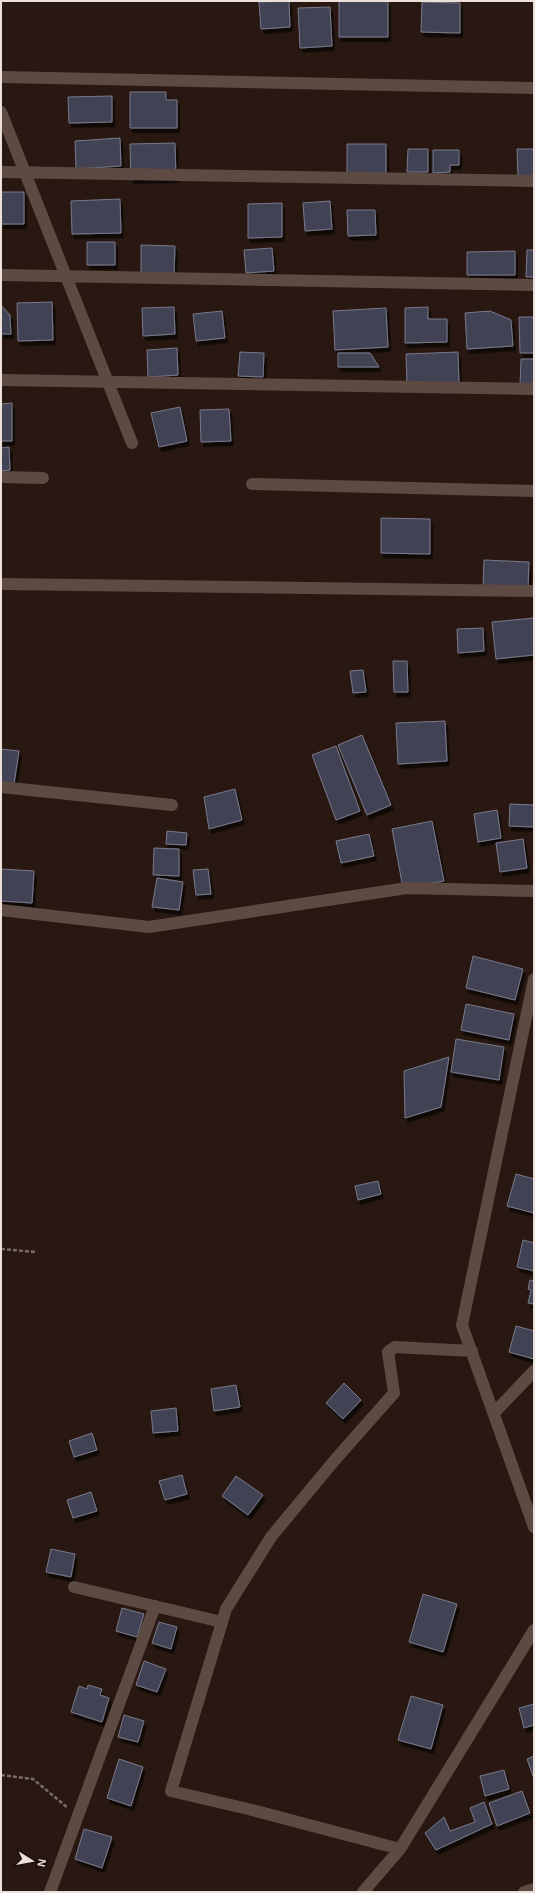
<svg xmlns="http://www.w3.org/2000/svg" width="535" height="1893" font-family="Helvetica,sans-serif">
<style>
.building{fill:#434354;stroke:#79798c;filter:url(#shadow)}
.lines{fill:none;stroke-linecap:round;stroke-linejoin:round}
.path{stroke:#7a6b65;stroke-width:2.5;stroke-dasharray:4 2;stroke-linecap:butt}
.minor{stroke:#5d4a42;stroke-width:12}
</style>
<defs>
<filter id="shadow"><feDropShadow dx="2.5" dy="4.5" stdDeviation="0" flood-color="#0009"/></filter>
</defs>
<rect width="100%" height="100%" fill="#281811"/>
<path class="building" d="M289,1L290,27L261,29L259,2Z
M339,1H388V37H339Z
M422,2L460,3V33L421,32Z
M330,7L332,46L300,48L298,8Z
M130,92H166V100H177V128H130Z
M112,96V122L69,123L68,97Z
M120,138L121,166L76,169L75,141Z
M175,143L176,178L131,179L130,144Z
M347,144H386V174H347Z
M408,149H428V172H407Z
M517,149H534V176H518Z
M433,150H459V165H450V172L433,173Z
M1,192H24V224H1Z
M120,199L121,233L72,234L71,201Z
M330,201L332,229L305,231L303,203Z
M282,203V237L248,238V204Z
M347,210H375L376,235L348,236Z
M87,242H115V265H87Z
M141,245L175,246L174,274L141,273Z
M272,248L274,271L246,273L244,250Z
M527,250H534V277H526Z
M515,251V275H467V252Z
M52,302L53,340L18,341L17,303Z
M1,305L10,315L11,334H1Z
M174,307L175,334L143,336L142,308Z
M428,307V319H447V342L405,343V308Z
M386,308L388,347L335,350L333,311Z
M222,311L225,338L196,341L193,314Z
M490,311L511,320L513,346L467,349L465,313Z
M519,317H534V353H520Z
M177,348L178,375L148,377L147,350Z
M240,352L264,353L263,377L238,376Z
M458,352L459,383L407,385L406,354Z
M338,353H370L379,367H338Z
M521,359H534V386L520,385Z
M12,403V441H1V404Z
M180,407L187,441L159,447L151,413Z
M229,409L231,441L201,442L200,410Z
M9,447L10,470L1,471V448Z
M381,518L430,519V554L381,553Z
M484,560L529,562L528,589L483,587Z
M534,618V655L496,659L492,622Z
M483,628L484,651L458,653L457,629Z
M393,661H407L408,692H394Z
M363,670L366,692L353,693L350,671Z
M445,721L447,761L398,764L396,723Z
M362,735L391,805L367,815L338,745Z
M336,746L360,811L336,820L312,755Z
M1,749L19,751L14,784L1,782Z
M235,789L242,820L209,829L204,797Z
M510,804L534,805V827L509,826Z
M497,810L501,838L478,842L474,814Z
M432,821L444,881L403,888L392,829Z
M167,831L187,833L186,845L166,844Z
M369,834L374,856L341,863L336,841Z
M523,839L527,868L500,872L496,843Z
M154,848L179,849V876L153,875Z
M1,869L34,871L32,903L1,901Z
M208,869L211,894L196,895L193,870Z
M157,878L183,882L179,910L152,907Z
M473,956L523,969L515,1000L466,988Z
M466,1004L514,1014L509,1040L461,1030Z
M456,1039L504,1047L499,1080L451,1072Z
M449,1057L441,1107L405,1118L404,1071Z
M516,1174L534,1179V1213L507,1206Z
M378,1181L381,1194L358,1200L355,1186Z
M523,1240L534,1243V1271L517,1267Z
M530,1280L534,1281V1304L528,1303L531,1290L528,1289Z
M516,1326L534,1331V1359L509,1352Z
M344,1383L361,1400L343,1419L326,1403Z
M236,1385L240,1407L214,1411L211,1389Z
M176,1408L178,1431L153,1433L151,1411Z
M92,1433L97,1450L74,1457L69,1441Z
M182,1475L187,1494L165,1500L159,1481Z
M236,1476L263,1495L248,1515L222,1496Z
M91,1492L97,1511L73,1518L67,1500Z
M51,1549L75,1554L71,1577L46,1572Z
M423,1594L457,1604L443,1652L409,1642Z
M122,1608L144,1614L137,1637L116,1631Z
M159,1622L177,1627L171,1649L152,1643Z
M144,1661L166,1669L157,1692L136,1685Z
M88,1685L102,1689L100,1695L109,1698L102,1722L71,1712L79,1686L87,1689Z
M411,1696L443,1705L431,1749L398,1740Z
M534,1704V1725L524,1728L519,1708Z
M124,1715L144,1721L138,1742L118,1737Z
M534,1756V1779L527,1759Z
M119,1759L143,1767L131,1806L107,1798Z
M504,1770L509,1789L485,1796L480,1776Z
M522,1791L530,1813L497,1826L489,1803Z
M484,1802L492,1824L436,1850L425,1833L444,1817L450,1831L475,1822L470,1808Z
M84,1829L112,1837L102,1868L75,1859Z"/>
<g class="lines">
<path class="path" d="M1,1249L36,1252
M1,1775L33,1779L68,1808"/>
<path class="minor" d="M1,77L534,88
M1,112L132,443
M1,172L534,181
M1,275L534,285
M1,380L534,389
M1,477L43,478
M252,484L534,491
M1,584L534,591
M1,787L172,805
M1,910L149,927L407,888L534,891
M534,979L462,1325L534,1527
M494,1413L534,1371
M74,1587L222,1622
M400,1849L248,1809L171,1791L226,1609L271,1537L334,1461L394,1393L388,1352L395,1347L472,1351
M50,1892L155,1606
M363,1892L400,1849L534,1630
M524,1892L534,1889"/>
</g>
<rect width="535" height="1893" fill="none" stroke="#ece0db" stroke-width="4"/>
<g transform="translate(32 1861) rotate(101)" stroke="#1f0f09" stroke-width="3" paint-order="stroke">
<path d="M0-3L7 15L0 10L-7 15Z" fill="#ece0db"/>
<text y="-6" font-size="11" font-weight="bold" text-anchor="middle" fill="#ece0db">N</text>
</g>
</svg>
